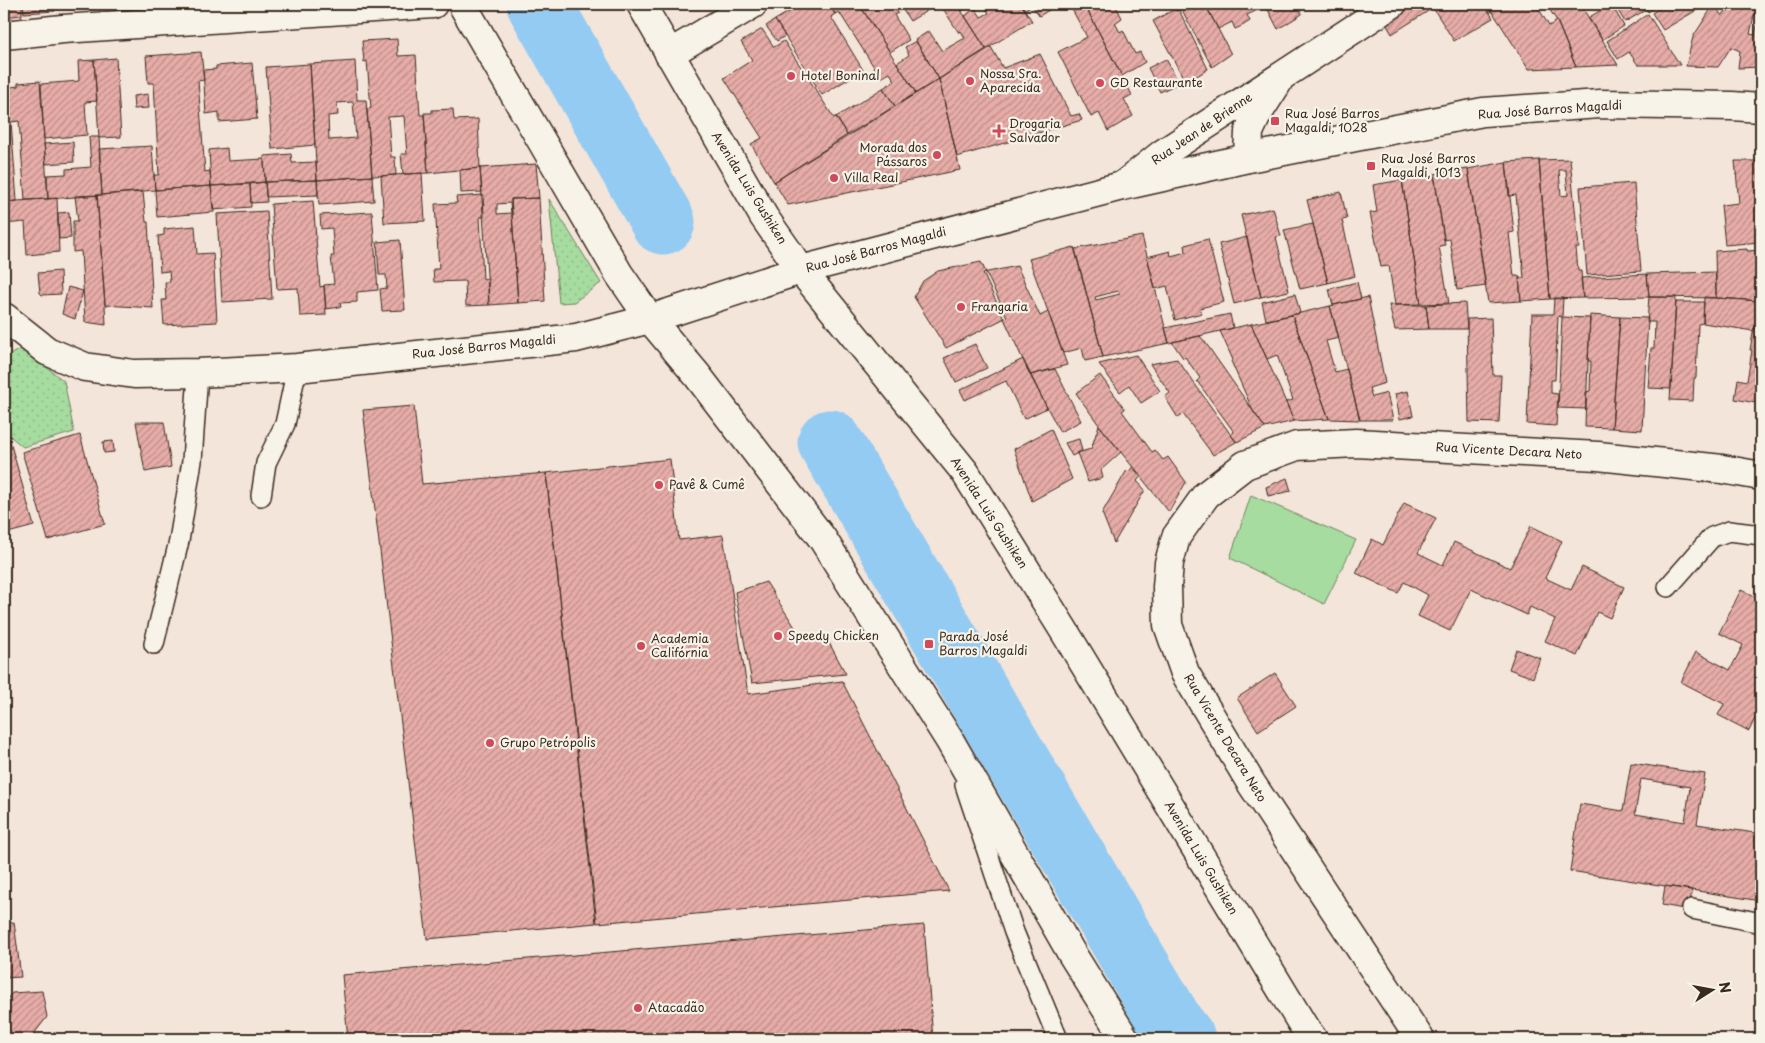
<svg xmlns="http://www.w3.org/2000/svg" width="1765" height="1043" font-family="'Playpen Sans',sans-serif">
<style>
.park{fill:url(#park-dots);stroke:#70835e}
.pitch{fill:#a6dc9f;stroke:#70835e}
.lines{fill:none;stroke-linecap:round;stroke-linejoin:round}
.river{stroke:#94cbf2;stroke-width:65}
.building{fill:url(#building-hatch);stroke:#3b2a1e;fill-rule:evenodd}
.service-casing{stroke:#3b2a1e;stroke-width:22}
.minor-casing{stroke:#3b2a1e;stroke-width:31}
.secondary-casing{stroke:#3b2a1e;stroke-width:31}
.service{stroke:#f7f3e8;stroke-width:19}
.minor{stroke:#f7f3e8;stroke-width:28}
.secondary{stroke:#f7f3e8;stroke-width:28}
.poi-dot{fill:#d1495b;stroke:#f7f3e8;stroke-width:2}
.labels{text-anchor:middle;stroke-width:4.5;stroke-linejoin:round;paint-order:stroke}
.poi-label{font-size:12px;fill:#3b2a1e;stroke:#f7f3e8;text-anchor:start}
.street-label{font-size:12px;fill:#3b2a1e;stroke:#f7f3e8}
</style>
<defs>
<pattern id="park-dots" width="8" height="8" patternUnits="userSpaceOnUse" patternTransform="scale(1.25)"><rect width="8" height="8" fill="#a6dc9f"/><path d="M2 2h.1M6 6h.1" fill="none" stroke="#90bd88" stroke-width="1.8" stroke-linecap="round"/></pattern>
<pattern id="building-hatch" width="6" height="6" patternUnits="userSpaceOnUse" patternTransform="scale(1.25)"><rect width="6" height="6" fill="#e7aca8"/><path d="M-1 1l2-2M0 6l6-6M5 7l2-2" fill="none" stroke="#bc8c88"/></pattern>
</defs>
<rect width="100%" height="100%" fill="#f4e5db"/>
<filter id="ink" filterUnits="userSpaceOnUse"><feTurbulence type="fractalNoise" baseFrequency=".02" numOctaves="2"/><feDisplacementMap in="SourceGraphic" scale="10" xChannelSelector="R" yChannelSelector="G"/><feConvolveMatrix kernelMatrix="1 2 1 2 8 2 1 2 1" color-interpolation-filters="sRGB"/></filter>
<g filter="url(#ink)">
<path class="park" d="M549,199L601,283L574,302L559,303Z
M22,348L64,381L74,432L23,447L4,431V358Z"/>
<path class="pitch" d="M1251,495L1356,540L1324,604L1230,558Z"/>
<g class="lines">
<path class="river" d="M539,4L663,222
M830,442L1172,1025L1183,1039"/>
</g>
<path class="building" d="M4,4H22V15L4,17Z
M23,4H54L55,11L24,13Z
M70,4H113V5L70,8Z
M802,4H829L835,14L831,17L863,70L822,95L775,20Z
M829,4H859L916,93L895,106L883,88L895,81L890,73L881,78L839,12L835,14Z
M859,4H893L898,13L894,15L909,40L890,52Z
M899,4H938L910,21Z
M940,4H957L986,49L939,79L915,40L929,31L942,51L965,38L961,31L959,33Z
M957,4H973L962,11Z
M983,4H1021L1032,21L986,49L965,16L975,8L981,17L989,13Z
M1021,4H1052L1054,7L1039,16L1032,5L1025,10Z
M1069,4H1084L1132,95L1124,99L1133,116L1108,131L1099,113L1091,117L1058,52L1087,37Z
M1084,4H1115L1122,18L1115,23L1120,32L1123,30L1135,54L1140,52L1145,62L1122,76Z
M1172,4H1205L1231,54L1212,67L1181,8L1176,11Z
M1205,4H1260L1262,8L1247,15L1250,21L1242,26L1235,29L1232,22L1218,29Z
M1265,4H1297L1302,14L1278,29Z
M1403,4H1484L1493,18L1454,41L1433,8L1392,34L1382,17Z
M1492,4H1536L1549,26L1557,21L1576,67L1529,69L1492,11L1490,13L1486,7Z
M1546,4H1580L1618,65L1576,67L1557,21Z
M1611,4L1624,26L1602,40L1588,18Z
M1619,4H1639L1644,11L1625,22L1615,6Z
M1643,4H1660L1648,12Z
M1666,4H1707L1663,30L1652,13Z
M1708,4H1726L1718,10L1722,16L1731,4H1750L1759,9L1760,4H1761V67L1738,68L1740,51L1731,47L1718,67L1686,66L1693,37L1711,9ZM1754,15L1759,16L1755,35L1750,34Z
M1175,9L1176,11L1179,10L1208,69L1186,83L1153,21Z
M1648,14L1680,65H1638L1629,52L1618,59L1607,41Z
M775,20L785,36L777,41L766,26Z
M762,29L774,47L784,41L834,118L836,116L847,135L774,182L751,144L762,138L724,78L752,60L741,42Z
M397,39L398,56L416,55L420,115H424L428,173L403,174L401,154H407L404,116L388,117L391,157H395L396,175L372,176L367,109L371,108L367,61L364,62L362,41Z
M916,41L939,79L916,93L897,63L909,55L905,47Z
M991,47L1003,68L1040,54L1071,116L1079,114L1082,120L957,157L939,79Z
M201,52L204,80L198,81L205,172L210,171L211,186L155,190L154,175H159L154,83H148L146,56Z
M116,58L121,137L99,138L94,60Z
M1166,59L1179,83L1160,92L1148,68Z
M94,60L97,101L85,102L87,135L44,139L41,84L79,81L78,61Z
M355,61L357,100H366L372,176L317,180L310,64ZM353,102L356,138L329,140L328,116L338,115L337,103Z
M252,63L257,119L219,122V112L206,114L203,70L216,69V66Z
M310,64L315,145L272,149L266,67Z
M939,79L960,170L788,205L774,182Z
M40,81L48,199L25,200L19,121L11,122L17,201L4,202V88L18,86V83Z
M883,88L895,106L847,135L836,117Z
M148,94L149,108L134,109L133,96Z
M453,109L454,120L478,119L480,168L428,173L424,113H432V110Z
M89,137H99L102,195L48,199L47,175L66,174V169L91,167Z
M73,142L74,162L46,164L44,144Z
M152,146L155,190L102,195L99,149Z
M227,148L228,161L264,159L265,182L211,186L209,150Z
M291,154L292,163L316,162L317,180L265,182L264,156Z
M1570,159L1579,248H1576L1578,271H1581L1583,298L1550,299L1539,160ZM1559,170H1566L1568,195L1561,196Z
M1539,160L1550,299L1521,301L1519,278H1524L1516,195L1509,196L1506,162Z
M1735,161H1761V242L1725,245L1721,205L1739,203Z
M1506,162L1514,232L1509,233L1514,276H1519L1521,301L1488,303L1468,169Z
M536,164L539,198L511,199L518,303L489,305L480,168ZM510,203L511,213L497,214V204Z
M480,168L482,192L461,193L460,170Z
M1468,169L1486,286L1457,290L1450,239L1444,240L1434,174Z
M422,173L425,221L384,223L381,176Z
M1434,174L1445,245L1439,246L1449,303L1421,304L1402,180Z
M372,176L374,201L319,205L317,180Z
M317,180L318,195L266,197L265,182Z
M1402,180L1421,304L1395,305L1389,266L1381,267L1370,213L1377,212L1373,185Z
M265,182L267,202L251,203L250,184Z
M1634,183L1641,271L1587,275L1580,187Z
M250,184L251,207L213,210L211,186Z
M211,186L214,212L157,217L155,190Z
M143,192L146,222H148L153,308L105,305L97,195Z
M1341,192L1347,219L1342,220L1355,276L1328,283L1307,200Z
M97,195L105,305L106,325L85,322L81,251L73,252V221H78L75,196Z
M483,195L484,217H480L483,279L488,278L489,305L466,306L465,281L434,282L433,269H439L435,204L457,203L456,197Z
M57,198L59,252L27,255L25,222L4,224V202Z
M539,198L545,301L518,303L511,199Z
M313,201L320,287L324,286L326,315L300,316L298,288L277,289L271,204Z
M1273,208L1281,236L1276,237L1289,291L1261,297L1241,215Z
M267,211L272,299L222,302L217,214Z
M69,212L71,238L59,239L58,213Z
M372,212L378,290L357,292V302L340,303L341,307L326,309L324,285L334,284L331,256H334L332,228L321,229L320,215Z
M1313,224L1328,283L1300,289L1284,230Z
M195,226L197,254L213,253L217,322L164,325L162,300H166L165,282H170L169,271L160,272L158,236L164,235V229Z
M1142,236L1169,343L1103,357L1075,249ZM1118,291L1120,294L1096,300L1095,297Z
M1247,237L1261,297L1234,304L1219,244Z
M1208,239L1224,302L1200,308L1202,313L1175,320L1167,286L1155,289L1147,257L1170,251L1171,256L1186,252L1185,245Z
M400,240L405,310L382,311L380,289L387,288L386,275H379L377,242Z
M1074,247L1103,357L1085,361L1082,348L1063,353L1029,259Z
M1747,249V251L1761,250V301L1716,298L1715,251Z
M981,262L1007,317L946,348L914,297L923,281L938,271Z
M1017,266L1040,316L1048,312L1067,365L1030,375L983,273Z
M60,271L61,294L42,295L40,293L38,273Z
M1716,272V298L1649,297L1647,274Z
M1647,274L1649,297L1583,298L1581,278Z
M1357,282L1361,299L1333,305L1329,289Z
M68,287L83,291L75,319L62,314Z
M1295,294L1300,313L1266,320L1262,302Z
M1368,297L1385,383L1369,388L1372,397L1387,393L1393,420H1360L1330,306Z
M1649,297H1676L1671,389L1648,388L1651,348H1654L1655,322H1647Z
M1704,297L1761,301V329L1754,328L1753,331L1703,323Z
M1554,298H1563L1562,317L1558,316L1555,380H1551V393L1558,394L1556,426L1527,424L1532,314H1553Z
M1676,302H1704L1703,323L1698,324L1696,378H1694L1693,401L1670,400Z
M1465,303L1467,329H1429L1426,305Z
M1389,305H1426L1429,329L1395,330Z
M1330,306L1339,338L1326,341L1335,372L1347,369L1360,420L1329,419L1292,315Z
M1230,314L1233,328L1169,343L1165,328Z
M1292,315L1329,419L1294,421L1286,402L1293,400L1277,355L1267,359L1251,324Z
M1590,315L1620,317L1612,428L1585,427L1586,392L1590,391L1591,361H1588Z
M1562,317L1590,318L1586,409L1558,408Z
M1620,317L1648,318L1642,430L1612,428Z
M1491,318L1493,375H1501L1499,423L1469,422L1467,319Z
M1251,324L1267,359L1294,421L1265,428L1253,411L1231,361L1233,360L1220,331Z
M1754,328L1761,329V404L1735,399L1738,379L1747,381L1752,350H1750Z
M1200,336L1205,342L1265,428L1237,442L1231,435L1234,432L1197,381L1200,378L1185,357L1183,358L1172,342Z
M975,344L987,368L956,382L944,358Z
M1136,355L1160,391L1141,403L1129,385L1120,392L1099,364Z
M1023,359L1047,408L1024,419L1006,381L965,400L960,390Z
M1177,359L1236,442L1213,455L1183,414L1178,418L1165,397L1170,393L1150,364Z
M1055,369L1081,421L1060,432L1030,375Z
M1100,375L1125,409L1122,411L1152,452L1155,450L1163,460L1168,457L1186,482L1169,512L1099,425L1076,393Z
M1408,391L1413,416L1400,419L1395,394Z
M414,406L422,484L546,473L596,923L427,939L363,410Z
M136,422H164L171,467L145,472Z
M1099,425L1121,452L1101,470L1103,478L1088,482L1077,453L1091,449Z
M1051,429L1072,479L1032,501L1014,449Z
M80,435L105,524L48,540L22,452Z
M9,438L34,526L4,534V439Z
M1079,439L1082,451L1072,456L1065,443Z
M113,441L114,452L104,453L103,442Z
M670,459L679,540L723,535L748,694L842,681L949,891L597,923L546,473Z
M1133,466L1141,476L1137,481L1145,490L1114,543L1102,513L1127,470L1129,472Z
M1287,478L1291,491L1268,496L1266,487Z
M1404,503L1436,518L1418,553L1443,565L1454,542L1510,568L1531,526L1562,541L1545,578L1571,590L1582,567L1624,587L1610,618L1597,612L1577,656L1545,641L1555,619L1530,607L1527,615L1471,589L1450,631L1418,616L1428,595L1404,582L1398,593L1356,573L1372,539L1383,545Z
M766,582L798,632L827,639L846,674L752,683L735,592Z
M1741,590L1761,600V706L1749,731L1718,715L1724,704L1681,682L1696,652L1730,670L1743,645L1719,633Z
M1516,649L1540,658L1533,678L1509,669Z
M1275,673L1296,706L1258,731L1237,698Z
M1631,763L1705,774L1697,824L1761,834V901L1570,871L1580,804L1623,811ZM1641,779L1690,787L1685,822L1635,814Z
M1665,886L1692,890L1689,910L1662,905Z
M14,922L21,977L4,978V924Z
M924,925L933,1039H348L342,975Z
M42,991L47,1017L30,1039H4V1003L12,993Z"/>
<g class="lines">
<g class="service-casing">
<path id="service" d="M261,496L266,463L285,424L297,368
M1668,587L1712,537L1729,531L1761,535
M154,644L179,541L192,461L198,373
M965,785L1014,932L1058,1039
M1692,909L1761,923"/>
</g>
<g class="minor-casing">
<path id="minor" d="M4,35L63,29L433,4
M669,54L753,4
M1248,158L1249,132L1257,115L1278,82
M1122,186L1162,154L1392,4
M1420,1039L1251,783L1185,673L1168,625L1167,587L1169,563L1176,537L1206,495L1245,465L1297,446L1356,443L1598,456L1722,469L1761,476"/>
</g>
<g class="secondary-casing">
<path id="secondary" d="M462,4L619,274L650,319L697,375L822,538L950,741L1072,954L1125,1039
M641,4L764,217L801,270L835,312L965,472L1063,629L1304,1027L1313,1039
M4,317L47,351L85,367L134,374L198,373L297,368L576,338L650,319L801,270L1122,186L1248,158L1483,112L1600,104L1732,106L1761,108"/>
</g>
<use href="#service" class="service"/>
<use href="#minor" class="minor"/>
<use href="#secondary" class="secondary"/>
</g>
</g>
<g class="poi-dot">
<circle cx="791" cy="76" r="5"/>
<circle cx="970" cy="81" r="5"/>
<circle cx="1100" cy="83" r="5"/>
<rect x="1270" y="116" width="10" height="10" rx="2.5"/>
<path d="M996.5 123.5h5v5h5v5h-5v5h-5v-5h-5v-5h5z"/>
<circle cx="937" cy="155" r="5"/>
<rect x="1366" y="161" width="10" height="10" rx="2.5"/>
<circle cx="834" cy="178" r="5"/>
<circle cx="961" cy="307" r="5"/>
<circle cx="659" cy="485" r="5"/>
<circle cx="778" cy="636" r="5"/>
<rect x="924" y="639" width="10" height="10" rx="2.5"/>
<circle cx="641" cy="646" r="5"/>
<circle cx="490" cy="743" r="5"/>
<circle cx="638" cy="1008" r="5"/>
</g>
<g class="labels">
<g class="poi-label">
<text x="980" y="78">Nossa Sra.<tspan x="980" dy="14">Aparecida</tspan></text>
<text x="801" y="80">Hotel Boninal</text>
<text x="1110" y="87">GD Restaurante</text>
<text x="1285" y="118">Rua José Barros<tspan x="1285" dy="14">Magaldi, 1028</tspan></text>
<text x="1009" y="128">Drogaria<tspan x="1009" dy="14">Salvador</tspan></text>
<text x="927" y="152" text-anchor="end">Morada dos<tspan x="927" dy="14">Pássaros</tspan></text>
<text x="1381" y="163">Rua José Barros<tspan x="1381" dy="14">Magaldi, 1013</tspan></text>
<text x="844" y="182">Villa Real</text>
<text x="971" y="311">Frangaria</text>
<text x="669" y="489">Pavê &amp; Cumê</text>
<text x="788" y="640">Speedy Chicken</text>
<text x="939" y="641">Parada José<tspan x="939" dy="14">Barros Magaldi</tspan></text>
<text x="651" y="643">Academia<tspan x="651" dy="14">Califórnia</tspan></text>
<text x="500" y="747">Grupo Petrópolis</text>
<text x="648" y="1012">Atacadão</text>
</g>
<g class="street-label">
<text transform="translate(1550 110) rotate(-4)" y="4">Rua José Barros Magaldi</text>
<text transform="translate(1202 129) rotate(-34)" y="4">Rua Jean de Brienne</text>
<text transform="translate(749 188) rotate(58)" y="4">Avenida Luis Gushiken</text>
<text transform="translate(876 250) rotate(-15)" y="4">Rua José Barros Magaldi</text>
<text transform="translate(484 347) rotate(-6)" y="4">Rua José Barros Magaldi</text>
<text transform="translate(1509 451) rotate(3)" y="4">Rua Vicente Decara Neto</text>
<text transform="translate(989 513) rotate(57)" y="4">Avenida Luis Gushiken</text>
<text transform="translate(1225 738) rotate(59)" y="4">Rua Vicente Decara Neto</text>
<text transform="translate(1201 858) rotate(59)" y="4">Avenida Luis Gushiken</text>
</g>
</g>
<rect width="1765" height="1043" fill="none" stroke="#f7f3e8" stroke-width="20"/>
<rect x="10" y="10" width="1745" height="1023" fill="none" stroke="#3b2a1e" stroke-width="2" filter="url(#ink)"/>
<g transform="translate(1712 990) rotate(79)" stroke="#f7f3e8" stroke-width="4" paint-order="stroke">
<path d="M0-4L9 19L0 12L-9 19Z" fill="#3b2a1e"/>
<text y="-8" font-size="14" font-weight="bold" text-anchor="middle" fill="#3b2a1e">N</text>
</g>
</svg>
